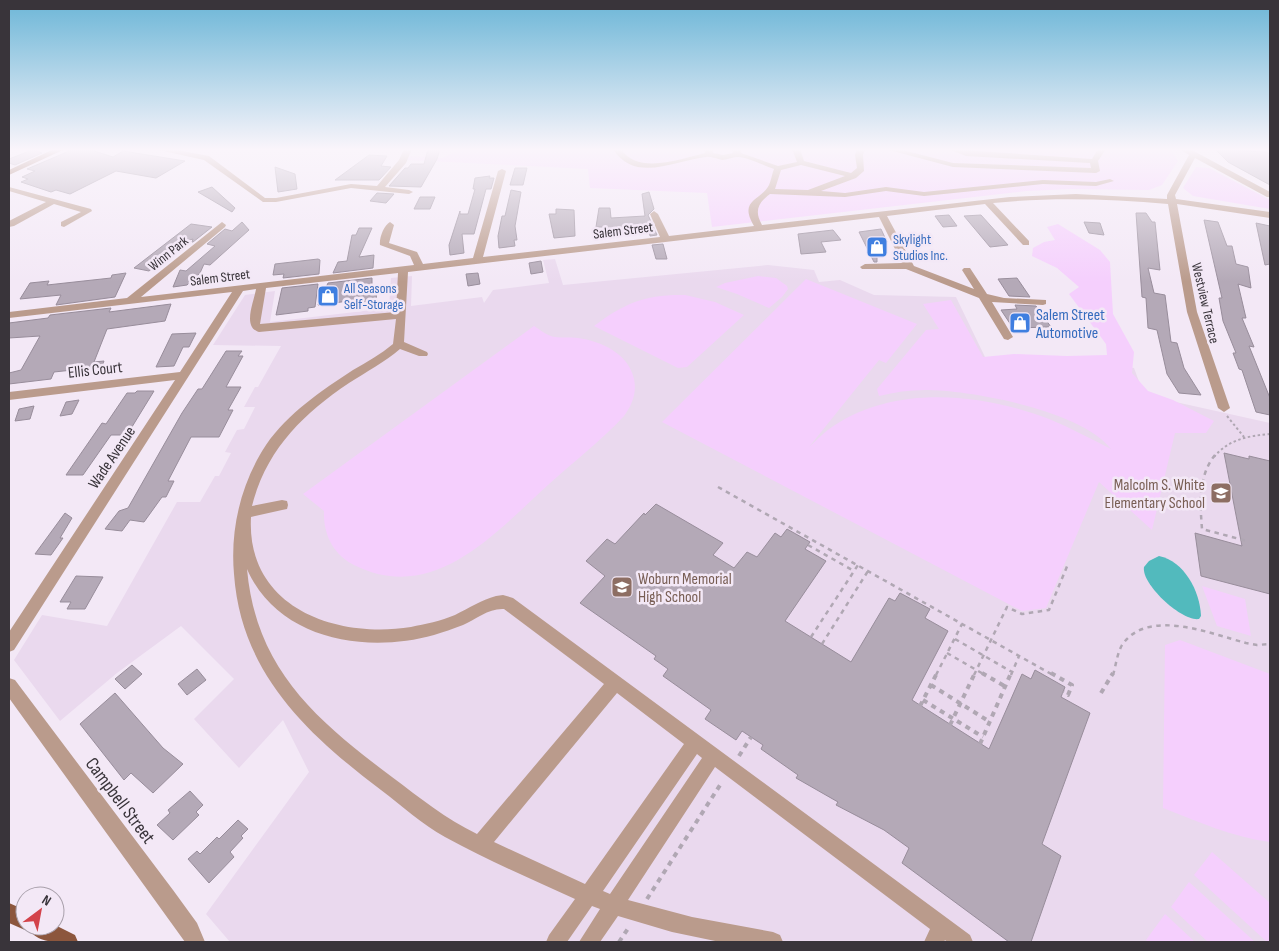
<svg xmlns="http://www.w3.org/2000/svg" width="1279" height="951" font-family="'Sofia Sans Condensed',sans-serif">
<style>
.built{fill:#ead9ee}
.green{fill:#f5cffd}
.water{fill:#52babd}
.building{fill:#b4a9b7;stroke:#988d9b}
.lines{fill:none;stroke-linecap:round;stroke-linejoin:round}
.path-far2{stroke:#b0a7b3;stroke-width:2;stroke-dasharray:2.5 2.5;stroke-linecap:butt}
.path-far1{stroke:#b0a7b3;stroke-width:2.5;stroke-dasharray:4.5 4.5;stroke-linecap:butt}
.path{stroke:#b0a7b3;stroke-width:4;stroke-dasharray:5 5;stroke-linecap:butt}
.minor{fill:#ba9b8c;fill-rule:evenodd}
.major{fill:#8c563d;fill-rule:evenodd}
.labels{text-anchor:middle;stroke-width:5;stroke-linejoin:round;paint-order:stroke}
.far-street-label{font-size:14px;fill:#39343a;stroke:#f3e8f6}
.far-shop-label{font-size:14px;fill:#366cbe;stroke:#f3e8f6;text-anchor:start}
.shop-label{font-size:16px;fill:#366cbe;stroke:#f3e8f6;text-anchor:start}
.street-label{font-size:16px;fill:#39343a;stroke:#f3e8f6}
.education-label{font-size:16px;fill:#785e54;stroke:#f3e8f6;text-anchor:end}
.near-street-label{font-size:19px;fill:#39343a;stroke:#f3e8f6}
</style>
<rect width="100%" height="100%" fill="#f3e8f6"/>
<path class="built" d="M555,259L563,285L768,265L814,270L819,282L840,280L874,295L956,297L985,357H1061L1134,368L1144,395L1270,423V942H230L206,914L309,772L283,720L239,768L194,719L234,679L181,626L117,673L60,721L14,660L42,615L107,626L177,502H200L215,476H219L231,453L225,452L237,430L244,429L255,407H244L255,387H258L281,346L213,345L245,295L275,291L270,322L389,308L391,278L412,276L411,306L482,297L484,303L493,290L549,283L543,260Z"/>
<path class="green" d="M462,149H1171L1178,161L1162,185L1149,190L1071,189L1026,191L712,227L707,193L590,188L588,169L407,160L409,156L442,158Z
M1196,167L1209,168L1270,200V209L1193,196L1183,188Z
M1058,224L1100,250L1110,262L1113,314L1134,352L1132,373L1148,391L1173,400L1214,421L1206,433H1175L1152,530L1099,482L1046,608L1022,611L662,422L806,279L917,324L886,363L879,360L809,447C817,440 825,431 835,425C898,384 983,394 1049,419C1071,428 1091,439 1111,449C1082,411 972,390 925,390C909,390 895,392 879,396L877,389L926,330L939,329L923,304L951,300L983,357L1014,354L1067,356L1107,355L1106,344L1069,294L1079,287L1057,268L1032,256L1033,248L1044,242L1055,240L1047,227Z
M758,276L776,278L787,286L788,289L782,297L769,308L737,294L716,287L725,283Z
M685,295L715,302L744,315L687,367L678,368L594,326C624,303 647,294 685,295Z
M534,326C540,330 548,336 555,337C562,338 570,337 578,338C601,341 629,354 634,379C637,393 632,405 624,416C601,441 573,462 548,485C496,532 435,604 356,566C334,556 323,535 324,511L303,494Z
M1202,586L1245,599L1251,636L1217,626Z
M1180,640L1270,674V842C1232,837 1199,822 1163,808L1165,645Z
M1212,852L1270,903V942H1267L1194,875Z
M1189,882L1255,942H1208L1171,907Z
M1165,914L1195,942H1148L1146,940Z"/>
<path class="water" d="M1159,556C1184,561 1200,591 1201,616L1199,619C1182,622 1141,584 1144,567L1149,561Z"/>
<path class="building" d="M74,149H88L113,157L123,151L185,161L156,178L116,171L70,194L56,190L51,192L21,182L28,179L22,177L35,171L27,169Z
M428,149H440L437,159L421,187L389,186L405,168H408L411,164H424Z
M32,150L42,153L15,165L9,163V159Z
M1216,150L1267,152L1270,155V185L1228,162Z
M369,155L387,156L381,166L391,167L379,180H335Z
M275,167L295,174L297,189L278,192Z
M515,168H527L523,185H510Z
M490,176L489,178H494L491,189H486L474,234H462L464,253L450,255L449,245L460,211V214H468L475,189H473L475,178Z
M212,187L235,208L232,212L198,192Z
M511,190L521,192L515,226L517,240H514L515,246L499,248L498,236L502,216H505Z
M649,192L654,209L648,215L657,235L650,236L649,230L619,232L620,236L609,237L603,227H596L599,208H610L611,218L645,216L642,194Z
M377,193L394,194L386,203L370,201Z
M420,197H435L430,209H414Z
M556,209L574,210L575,236L554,238L549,214H556Z
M1136,213H1146L1152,222H1155L1160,270L1148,268L1154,293L1165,295L1171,342L1177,343L1184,368L1201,395L1179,393L1167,374L1157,330L1148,328L1146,298L1142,297Z
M949,215L957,226L943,227L935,216Z
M981,215L1008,245L990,247L964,216Z
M1204,220L1218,222L1227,246H1232L1236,264L1248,267L1251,288L1238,284L1246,318H1242L1254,347L1249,346L1270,398V415L1256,412L1242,370L1239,369L1233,353H1236L1223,321L1219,298H1222Z
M242,222L249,230L210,265L204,264L200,273L187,285L173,287L180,270L186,271L215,246L207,244L225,229L232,231Z
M1084,222L1100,223L1104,235L1089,233Z
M1256,223L1270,226V264L1265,265Z
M191,224L212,227L193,242H192L193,239L186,241L149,271L134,268Z
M359,228H372L359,257L374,255L373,268L333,273L338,262L347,261L352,235H356Z
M881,229L887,242H877V262H874L859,232Z
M833,230L841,240L821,242L826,252L801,254L798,234Z
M663,244L667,259H656L652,245Z
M318,259L320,260L319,274L283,278L284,274L273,275L275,264Z
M541,261L543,272L531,274L529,263Z
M126,273L115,297L56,305L61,295L20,299L30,283L49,281L47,285L111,278L112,275Z
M478,273L480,284L468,286L466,274Z
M372,278V289H377L376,300L364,302V299L318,305L328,283Z
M1017,278L1030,297L1009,296L998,279Z
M318,284L315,307L308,308V311L276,315L282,288Z
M171,304L165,321L107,329L94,362L104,361L99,373L79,376L82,369L54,372L51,379L9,384V373L21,370L40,336L9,338V323L48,318L50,315L111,308L109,312Z
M1015,305L1036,306L1051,327L1013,328L1001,310L1017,309Z
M196,333L189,347H183L174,366L156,367L172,334Z
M226,351H242L238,356H243L226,387H241L228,410H233L219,437H191L168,481H174L166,497H162L144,522L130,520L122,531L105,529L119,511L128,508L182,413L198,389H202Z
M137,391H154L127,435H111L83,475H66L102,423L106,424L127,393H135Z
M79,400L72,414L60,416L66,402Z
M34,406L30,419L15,421L19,409Z
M1224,453L1249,459V456L1270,461V594L1201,576L1195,533L1242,546Z
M656,504L723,543L713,555L734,568L747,552L757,557L775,533L781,537L787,529L810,542L805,549L826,561L785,621L851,662L889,598L895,601L900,593L930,609L925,618L948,631L912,700L989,749L1022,674L1031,679L1035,670L1065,687L1061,697L1090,713L1042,844L1061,856L1031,942H1009L902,863L909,848L884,830L836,805L838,802L796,778L798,775L761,749L763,745L742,731L736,740L705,719L711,710L663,676L668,669L654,659L656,656L580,603L605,576L586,561L607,539L615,544L644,513L645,515Z
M65,513L72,518L60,538H63L51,555L35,554Z
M76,576L103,577L85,609H67L71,602H60Z
M132,665L142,674L125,689L115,679Z
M197,669L206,680L187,695L178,684Z
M115,693L163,748L183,764L153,793L131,773L124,780L80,724Z
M190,791L203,805L196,812L199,815L173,840L157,825L170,813L168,810Z
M238,820L248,829L241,836L243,838L230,852L234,857L209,883L188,859L197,851L200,854L217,837L219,839Z"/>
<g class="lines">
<path class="path-far2" d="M1227,416L1244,437
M1214,457C1229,439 1248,436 1270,434"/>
<path class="path-far1" d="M1215,455C1198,476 1200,504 1202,529L1247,541
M718,487L1053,675
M808,545L854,571
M811,637L858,565
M955,639L1012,672
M822,644L868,571
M947,653L985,675
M936,675L962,624
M974,675L1007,607L1022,614L1049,610L1068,564
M1011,675L1019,656
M1113,675C1116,665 1117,654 1122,645C1148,607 1211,634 1246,643L1257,645L1270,644"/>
<path class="path" d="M982,673L1006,687
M1051,673L1072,685L1068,695L1063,692
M931,685L990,722
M1101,693L1113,673
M923,700L983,737
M920,706L937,673
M950,725L975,673
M980,744L1011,673
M739,756L751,737
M647,899L722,782
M619,942L629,927"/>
<path class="minor" d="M154,149H172L209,156L265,198H276L351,184L377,186L399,160L404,149H412L406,163L385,187L409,190L413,192L409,194L351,188L276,202H263L204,160Z
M613,149H621C637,175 681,159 705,153L704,149H712L713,153L723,155L733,153L732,149H740L741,153L778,166L797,162L792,149H800L804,161L851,173L857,168L855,155L857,149H865L863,155L864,171L856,178L821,191L845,193L886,187L924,192L1043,180L1096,182L1110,179L1114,181L1096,186L1043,184L924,196L886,191L845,197L770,194C758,203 754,211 762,225L1010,197L1076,194L1167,199V195L1189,155L1180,149H1190L1270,192V197H1267L1195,158L1175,195L1176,199L1270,212V218L1177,204L1197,312L1230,408L1224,412L1218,408L1187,312L1168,204C1110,199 1051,197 993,203L1029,241V245H1023L985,204L887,216L914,266L974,289L962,270L964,268H970L987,294L1004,298L1046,300V304L1043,305L992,302L1013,337L1008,340L1004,339L979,298L906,269H862L860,267L865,264L902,263L879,217L408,272L404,342L427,352L428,354L427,356H419L400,349C385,362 366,372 349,383C303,414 266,450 252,506L282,500L287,501L288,505L287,509L282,510L251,517C246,607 335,639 411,627C425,624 441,621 455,615C469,608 481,600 496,596L503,595L513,598L970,935L973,942H947L945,940L944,942H924L930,929L715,767L628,900L692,917L773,932L780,935L783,942H720L672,932L618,916L600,942H579L600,909L592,906L567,942H546L549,935L575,899C531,879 487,860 445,837C422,824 402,806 381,790C307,734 241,673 234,574C230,529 241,483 266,445C288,413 321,391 353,370C367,362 381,354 393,344L396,319L259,332C242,327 254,302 256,289L243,291L14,650L9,652V632L175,380L9,400V392L180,372L232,292L9,318V312L127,298L222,222L226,225L225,227L141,297L414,265L410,256L380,245C379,238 384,225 390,222L394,225L389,243L417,252L423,264L473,258L498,171L502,169L506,171L483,257L660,237L650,214L654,211L658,214L669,236L754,226C738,199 761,201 769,185C771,181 772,174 774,169C765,166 745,156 737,157C732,157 727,160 722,160C717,159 711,156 706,157C676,160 635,184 613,149ZM801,165L845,176L808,190L775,189L781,170ZM398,273L396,312L260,324L266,288ZM247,569C278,640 366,654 434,635C443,632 453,629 463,625C476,619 489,608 504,609L604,684L477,834C446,819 420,798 392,777C316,720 256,669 247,569ZM617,693L684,744L585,884L494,842ZM697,754L702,758L610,894L603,891Z
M885,149H899L953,163L1091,168L1090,163L966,156L948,149L1092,159L1098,149H1106L1098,161L1100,171L1096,173L953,167Z
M9,187L91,209L92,211L64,227L61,226V222L81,212L54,204L14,226L9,227V221L46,202L9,191Z
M9,678L15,680L173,890L197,923L205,942H185L9,698Z"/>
<path class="major" d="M54,149H65L9,175V170Z
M9,903L25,910V926L55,925L75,935L78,942C62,942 36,945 29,928L25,930L9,923Z"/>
</g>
<linearGradient id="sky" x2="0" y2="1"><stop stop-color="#6cb6d7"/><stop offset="0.53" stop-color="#faf5fb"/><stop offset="1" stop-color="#faf5fb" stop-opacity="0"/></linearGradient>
<rect width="1279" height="282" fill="url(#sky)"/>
<defs>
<g id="shop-square" transform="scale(1.125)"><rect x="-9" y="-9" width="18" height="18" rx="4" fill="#3f7fe0" stroke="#f3e8f6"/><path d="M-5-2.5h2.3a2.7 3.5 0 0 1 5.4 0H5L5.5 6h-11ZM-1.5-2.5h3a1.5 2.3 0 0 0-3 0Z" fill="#fff"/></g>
<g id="school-square" transform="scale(1.125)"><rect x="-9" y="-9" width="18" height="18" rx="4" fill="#8d6e63" stroke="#f3e8f6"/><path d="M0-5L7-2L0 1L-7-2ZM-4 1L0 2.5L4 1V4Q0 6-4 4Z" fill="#fff"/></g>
</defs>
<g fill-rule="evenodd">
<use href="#shop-square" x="877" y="247"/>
<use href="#shop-square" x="328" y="296"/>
<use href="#shop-square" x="1020" y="323"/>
<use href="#school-square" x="1221" y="493"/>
<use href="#school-square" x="622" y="587"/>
</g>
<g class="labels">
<g class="far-street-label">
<text transform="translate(623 230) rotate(-7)" y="5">Salem Street</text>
<text transform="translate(168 253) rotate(-39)" y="5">Winn Park</text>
<text transform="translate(220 277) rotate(-7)" y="5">Salem Street</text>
<text transform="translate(1206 303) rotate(77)" y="5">Westview Terrace</text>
</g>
<g class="far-shop-label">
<text x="893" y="244">Skylight<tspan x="893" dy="16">Studios Inc.</tspan></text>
<text x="344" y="293">All Seasons<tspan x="344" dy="16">Self-Storage</tspan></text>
</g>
<g class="shop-label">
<text x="1036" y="320">Salem Street<tspan x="1036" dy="18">Automotive</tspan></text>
</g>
<g class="street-label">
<text transform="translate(95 369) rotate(-6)" y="6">Ellis Court</text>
<text transform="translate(111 457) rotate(-56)" y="6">Wade Avenue</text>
</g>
<g class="education-label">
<text x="1205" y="490">Malcolm S. White<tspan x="1205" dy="18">Elementary School</tspan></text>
<text x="638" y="584" text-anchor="start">Woburn Memorial<tspan x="638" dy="18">High School</tspan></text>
</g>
<g class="near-street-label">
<text transform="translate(121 800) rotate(53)" y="7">Campbell Street</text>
</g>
</g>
<rect width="1279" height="951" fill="none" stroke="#39343a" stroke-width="20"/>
<g transform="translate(40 911) rotate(32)"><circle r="24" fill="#f3e8f6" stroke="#a9a0ab"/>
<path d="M0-4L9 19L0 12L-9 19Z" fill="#d3434b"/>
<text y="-8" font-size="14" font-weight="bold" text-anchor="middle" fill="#39343a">N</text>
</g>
</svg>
